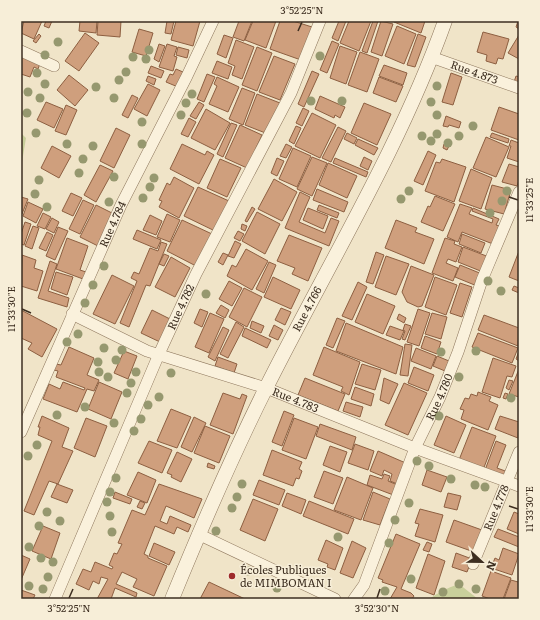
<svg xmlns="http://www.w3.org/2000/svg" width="540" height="620" font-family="Literata,serif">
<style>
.green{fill:#c9cf9b}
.building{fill:#cf9f7d;stroke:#8d5f41}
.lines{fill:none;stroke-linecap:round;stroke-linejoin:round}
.minor-casing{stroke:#8d765c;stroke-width:12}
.tertiary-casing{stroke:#8d765c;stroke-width:15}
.minor{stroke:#faf1dc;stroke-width:11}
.tertiary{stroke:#faf1dc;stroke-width:14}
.tree{fill:#96986f}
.ticks{fill:none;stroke:#3d2e20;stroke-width:1.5}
.poi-dot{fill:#9e2a2b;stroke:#f7eed8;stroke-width:1.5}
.labels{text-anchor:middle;stroke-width:3;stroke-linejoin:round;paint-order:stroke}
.street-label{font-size:11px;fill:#3d2e20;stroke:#f7eed8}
.poi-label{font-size:11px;fill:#3d2e20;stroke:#f7eed8;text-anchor:start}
.neatline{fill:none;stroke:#3d2e20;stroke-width:1.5}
.ticks-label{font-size:10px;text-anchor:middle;fill:#3d2e20}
</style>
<rect width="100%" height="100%" fill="#f0e4c8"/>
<path class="green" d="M21,133L26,138L21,168Z
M459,584L478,599H430C435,594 452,586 459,584Z"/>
<path class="building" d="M24,21H42L34,39L21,33Z
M46,21H52L49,28L44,26Z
M80,21H97L96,33L79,31Z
M98,21H121L120,37L97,35Z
M167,21H174L171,34L165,33Z
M176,21H200L193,46L171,40Z
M239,21H252L244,41L233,37Z
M253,21H276L266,48L245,40Z
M280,21H293L312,27L301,60L270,49Z
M339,21H346L338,41L332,38Z
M349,21H371L359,51L340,43Z
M373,21H378L367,53L362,51Z
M381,21L393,24L382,56L371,52Z
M395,21H425L421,33L394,22Z
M518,21H519V29L516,27Z
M397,26L416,34L404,64L385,56Z
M139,29L153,33L146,56L132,52Z
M483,32L509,39L503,59L498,58L496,64L486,61L487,55L477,52Z
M85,33L99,43L79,71L65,61Z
M39,34L41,36L36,43L33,41Z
M418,34L426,37L415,67L407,65Z
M224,35L233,38L226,58L217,54Z
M519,35V59L508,53Z
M236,40L254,47L242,79L232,75L235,66L228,63Z
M332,41L339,44L327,73L320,70Z
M159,44L165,46L159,62L154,59Z
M167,44L177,47L174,56L177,57L173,71L159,67Z
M340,46L357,52L346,84L330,78Z
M178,47L189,50L187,58L176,55Z
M257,47L272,53L257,91L242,85Z
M360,52L379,59L367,92L348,85Z
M21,54L41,61L38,69L34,67L30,77L21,74Z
M274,56L295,64L280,100L259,92Z
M217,61L232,67L228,79L212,73Z
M384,65L407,73L403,85L379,76Z
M151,66L164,71L161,78L148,73Z
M176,69L183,72L178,87L166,82L170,74L173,75Z
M312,71L319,74L304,107L298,104Z
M451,73L462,77L453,105L442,102Z
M207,74L215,77L204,102L197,99Z
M69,75L88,90L75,106L57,90Z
M148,76L156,79L154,85L146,81Z
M516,76L519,77V84L514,82Z
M217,77L239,87L228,112L209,104L217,86L214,84Z
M379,77L403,86L396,102L373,93Z
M148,84L160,90L147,116L134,109Z
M242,88L255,93L243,125L229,119Z
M257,94L280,103L268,134L245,125Z
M132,95L138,98L128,118L122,115Z
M320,96L345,107L340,118L335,115L334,118L315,109Z
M46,102L63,109L54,128L37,120Z
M199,102L204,105L196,119L190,116Z
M364,103L391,114L377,145L351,133Z
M66,105L77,110L66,135L55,131Z
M499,107L519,114V140L491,130Z
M303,108L309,111L302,126L296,123Z
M206,109L230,123L215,150L191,138Z
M312,113L336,125L320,158L295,146Z
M446,116L461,122L459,128L449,125L448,127L443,126Z
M189,118L196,122L188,137L181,134Z
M231,123L237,125L223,157L217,154Z
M240,125L262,135L247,168L225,158Z
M296,126L301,128L294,144L289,141Z
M338,127L346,131L331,162L322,158Z
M116,128L130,135L114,168L100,161Z
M347,133L357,138L354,144L344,139Z
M492,133L509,139L508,143L490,137Z
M486,137L509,147L496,177L473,168Z
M358,139L378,148L374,155L355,145Z
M511,140L519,143V162L507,158L511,146H509Z
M182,144L205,155L207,151L214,155L199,184L170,169Z
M286,144L292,147L286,158L280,156Z
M444,144L449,146L447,150L443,148Z
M52,146L71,156L59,178L41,168Z
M293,148L311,156L297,187L279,179Z
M428,151L436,155L423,185L414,181Z
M312,157L327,163L312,196L297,189Z
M364,157L372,161L368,170L360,166Z
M277,158L284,161L277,176L271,173Z
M335,158L368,172L366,177L333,163Z
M220,159L241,168L227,197L207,188Z
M442,159L466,167L454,202L425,191L436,162L440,163Z
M328,163L357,176L347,198L319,185Z
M509,164L519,167V180L517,186L502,182Z
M100,165L113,171L96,202L84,195Z
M471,169L492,178L481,209L459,201Z
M174,177L194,188L179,218L159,207L162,201L159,200L167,183L170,185Z
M274,179L297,192L282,221L258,209Z
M492,185L511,190L504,214L485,209Z
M198,187L229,201L215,231L184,216Z
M317,189L348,202L344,212L313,200Z
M300,192L310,197L299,222L325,233L331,218L339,221L329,246L285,228Z
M71,193L82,198L73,216L62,211Z
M435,196L455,204L443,231L421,222L428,206L430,207Z
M21,197L28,199L22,214H21Z
M83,200L94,205L80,234L69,229Z
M28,202L43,209L36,223L23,216Z
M460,204L472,208L469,214L492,223L493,219L472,211L473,208L499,219L496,225L500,226L493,244L462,232L458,242L447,237Z
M96,205L114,214L98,246L80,237Z
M319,205L339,213L337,218L317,210Z
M252,207L255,209L247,222L245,221Z
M308,208L328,216L323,229L303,220Z
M257,212L280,224L265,254L242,241Z
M43,213L51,217L45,229L37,226Z
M167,214L180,220L170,242L157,237Z
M150,215L162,221L156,235L143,230Z
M52,218L59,222L54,233L46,229Z
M182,220L212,234L196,266L167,251Z
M396,220L417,228L415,232L434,239L424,264L385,248Z
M25,222L31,224L24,245L21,244V234Z
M242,224L247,226L245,231L241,229Z
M33,226L39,228L32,249L25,246Z
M58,227L68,231L55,260L46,256Z
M137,230L161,240L157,249L133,239Z
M238,231L244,234L240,241L234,238Z
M47,232L53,235L46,251L39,248Z
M462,234L485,243L481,253L459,244Z
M289,235L322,248L308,281L292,274L295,268L277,261Z
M67,238L88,246L80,270L86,272L83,279L56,269Z
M445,238L455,241L454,244L462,247L456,262L448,259L446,263L458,268L453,281L432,273Z
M235,241L241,244L234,258L228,256Z
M161,242L167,244L150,286L146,285L129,327L120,323L137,281L131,278L134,272L139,274L150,248L158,251Z
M463,247L489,257L483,272L458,262Z
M246,249L268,261L252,290L227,276L232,265L236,267Z
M519,251V281L509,277Z
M376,252L384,255L373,284L366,282Z
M223,253L228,255L223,265L218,262Z
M164,254L169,256L164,266L159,264Z
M22,255L36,260L34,268L43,271L37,291L21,286Z
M386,256L409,264L396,295L375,287Z
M171,257L190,268L175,297L155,287Z
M50,261L57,264L48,291L69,298L67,307L38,298Z
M269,262L276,265L264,293L256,289Z
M460,265L482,274L477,286L455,277Z
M411,266L434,275L422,306L418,307L407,302L402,292Z
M56,272L73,277L67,295L51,289Z
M112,275L134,286L115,324L93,314Z
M273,277L300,290L291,309L264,297Z
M435,277L457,285L446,315L425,307Z
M229,281L242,288L232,306L219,299Z
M358,282L367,287L352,320L342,316Z
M460,283L472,287L462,317L450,313Z
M514,286L519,288V293L512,290Z
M244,288L262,297L247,327L229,317Z
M367,294L395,306L383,334L355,322Z
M221,305L229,310L225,318L216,313Z
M281,308L291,312L285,325L275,320Z
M200,309L208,312L202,327L194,323Z
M418,309L430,313L419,346L407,342Z
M21,310L57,329L42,357L28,349L32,343L21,338Z
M152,310L170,319L160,342L141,333Z
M210,313L224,319L209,353L195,347Z
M432,313L447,317L441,339L425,334Z
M399,314L406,318L404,323L397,319Z
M484,315L519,328L518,346L478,330Z
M337,318L345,321L333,348L326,345Z
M252,321L264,326L261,333L250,328Z
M236,322L244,327L228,358L220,354Z
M346,323L403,347L396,374L336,351Z
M405,324L411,326L405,340L402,339L405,331L403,330Z
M274,325L283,330L278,340L269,336Z
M390,326L404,331L400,340L386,335Z
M223,327L229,330L215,361L208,357Z
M245,328L271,340L267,348L242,336Z
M478,333L518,348L512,363L472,347Z
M425,336L441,342L437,354L421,348Z
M405,344L412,345L408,376L400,375Z
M69,347L94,358L87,375L99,380L94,391L87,389L77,412L43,399L49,384L60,389L63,382L84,390L85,388L56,377L58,371L54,370L56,364L61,365Z
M324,347L360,362L349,395L341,391L343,387L313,375Z
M416,348L436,356L431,369L411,361Z
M124,351L137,356L128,379L114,373Z
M519,351V361L516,359Z
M437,356L449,361L445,371L433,366Z
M218,357L237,364L234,373L215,366Z
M493,358L516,366L512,377L507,376L500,398L482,392Z
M362,364L381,370L375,390L355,384Z
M414,367L434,375L428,391L408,383Z
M519,369V397L509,394Z
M305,378L345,394L338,411L298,395Z
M384,378L398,384L389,404L380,400Z
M509,380L513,381L509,390L506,388Z
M99,382L122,392L111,419L88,409Z
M404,383L427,393L408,435L385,425Z
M355,387L374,394L371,406L351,399Z
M478,392L491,397L489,401L498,405L488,430L461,419L464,410L460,409L465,398L469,399L471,394L477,396Z
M223,393L240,399L242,394L247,396L233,434L210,425Z
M505,393L508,394L506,399L503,398Z
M346,402L363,407L360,417L343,411Z
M171,409L191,417L177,448L157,441Z
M284,411L294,415L282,446L272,442Z
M42,416L69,428L62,447L73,451L58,484L49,481L34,515L24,511L52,441L38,435L40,427H38Z
M446,416L466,425L454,453L434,445Z
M500,416L519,422L518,438L495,429Z
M194,417L206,423L192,452L181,447Z
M86,418L107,426L95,457L74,448Z
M294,418L318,427L306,459L282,450Z
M320,424L356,437L352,450L316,436Z
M205,426L230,436L219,463L194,453Z
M472,427L496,436L483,470L459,460Z
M149,441L172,450L162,473L138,463Z
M496,441L506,445L497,468L508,472L506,478L485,470Z
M355,444L374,451L368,470L348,463Z
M330,446L347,452L340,472L323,465Z
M272,450L302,462L299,469L302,471L299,479L296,478L293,486L263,475Z
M378,451L408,464L400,485L390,481L392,474L384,470L382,476L370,471Z
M177,452L192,459L181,482L171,477L172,475L167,473Z
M208,463L215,466L214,469L207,467Z
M427,470L447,477L441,492L422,485Z
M324,471L343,478L333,504L314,497Z
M138,472L156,480L147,503L127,495Z
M384,474L390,476L388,481L400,486L396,496L367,485L370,475L382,479Z
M347,477L373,488L361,520L334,510Z
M259,480L285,490L279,505L253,495Z
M57,484L73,490L67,503L51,497Z
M159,484L202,499L194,518L166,506L160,521L167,524L170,516L191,525L188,532L177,527L174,534L155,526L144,554L148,556V558L167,566L154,596L133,587L137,579L122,572L116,584L137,593L136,597L115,588L111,599H97L108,579L101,577L99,584L93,581L89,590L76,584L83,569L91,572L95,562L112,569L113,567L109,565L114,553L117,554L122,544L118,543L132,510L145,515Z
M115,492L132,499L130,504L113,498Z
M373,492L390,499L380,525L363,520Z
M287,493L306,500L301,514L282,506Z
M448,493L461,496L457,510L444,507Z
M253,499L278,509L265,541L240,530Z
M140,501L145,503L142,509L137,507Z
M309,501L354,519L348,534L303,516Z
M420,509L443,515L435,542L415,536L419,524L415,523Z
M514,512L519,514V534L507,529Z
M454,520L482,530L474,552L446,542Z
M43,526L60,533L51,559L32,551Z
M498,529L519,537V547L494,537Z
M396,534L420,544L401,589L411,593L414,596L412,599H390L397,587L382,582L383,580L378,578Z
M326,540L343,548L335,570L327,567L328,564L318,560Z
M352,541L366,548L353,578L340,573Z
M427,542L432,544L429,552L423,550Z
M154,543L175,552L169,565L149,556Z
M503,548L519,554L512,575L491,568L495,558L499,560Z
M456,553L472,559L467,572L452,567Z
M428,554L445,561L434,595L416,588Z
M21,555L30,559L21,580Z
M491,571L511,578L503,599H490L482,596Z
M511,580L518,582L519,580V599H504Z
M209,582L245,599H200Z
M21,590L35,595L33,599H21Z"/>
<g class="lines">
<g class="minor-casing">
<g id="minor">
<path d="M21,51L54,66"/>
<path id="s1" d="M431,57L519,88"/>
<path id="s2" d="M72,314L147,351L266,388L415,448L519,486"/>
<path id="s3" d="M21,432L121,205L187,76L213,21"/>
<path d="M198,534L335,599"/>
<path id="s4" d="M473,564L519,452"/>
<path id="s5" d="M55,599L159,354L196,274L291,93L320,21"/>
<path id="s6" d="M354,599L364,585L415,448L440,397L458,352L482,280L519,192"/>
</g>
</g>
<g class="tertiary-casing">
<g id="tertiary">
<path id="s7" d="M172,599C201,528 232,456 266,388C327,266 399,150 445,21"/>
</g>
</g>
<use href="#minor" class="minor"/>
<use href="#tertiary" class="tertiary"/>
</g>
<g class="tree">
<circle cx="58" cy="42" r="4.5"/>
<circle cx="149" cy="50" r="4.5"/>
<circle cx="45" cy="55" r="4.5"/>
<circle cx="320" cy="56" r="4.5"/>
<circle cx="133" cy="57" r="4.5"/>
<circle cx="146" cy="59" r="4.5"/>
<circle cx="126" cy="72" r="4.5"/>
<circle cx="37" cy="73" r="4.5"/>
<circle cx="119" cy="80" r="4.5"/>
<circle cx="45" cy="84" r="4.5"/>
<circle cx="437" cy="86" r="4.5"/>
<circle cx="96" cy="87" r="4.5"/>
<circle cx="28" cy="92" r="4.5"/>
<circle cx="192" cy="94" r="4.5"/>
<circle cx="40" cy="98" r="4.5"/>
<circle cx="114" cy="98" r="4.5"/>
<circle cx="311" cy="101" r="4.5"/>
<circle cx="342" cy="101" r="4.5"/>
<circle cx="431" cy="102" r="4.5"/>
<circle cx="186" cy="103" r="4.5"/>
<circle cx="27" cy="113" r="4.5"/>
<circle cx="181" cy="115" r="4.5"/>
<circle cx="437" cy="115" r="4.5"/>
<circle cx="142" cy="122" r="4.5"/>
<circle cx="473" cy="126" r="4.5"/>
<circle cx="36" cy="133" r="4.5"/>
<circle cx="437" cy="134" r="4.5"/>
<circle cx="422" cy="136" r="4.5"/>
<circle cx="459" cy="136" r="4.5"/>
<circle cx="431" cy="141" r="4.5"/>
<circle cx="448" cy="143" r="4.5"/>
<circle cx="67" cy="144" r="4.5"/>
<circle cx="142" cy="144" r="4.5"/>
<circle cx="93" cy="146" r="4.5"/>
<circle cx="83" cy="159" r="4.5"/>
<circle cx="79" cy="173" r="4.5"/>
<circle cx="114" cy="177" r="4.5"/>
<circle cx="154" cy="178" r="4.5"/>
<circle cx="39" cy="180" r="4.5"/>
<circle cx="150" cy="187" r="4.5"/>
<circle cx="409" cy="191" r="4.5"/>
<circle cx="507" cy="191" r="4.5"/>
<circle cx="35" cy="194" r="4.5"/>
<circle cx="143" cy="198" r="4.5"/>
<circle cx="401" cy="199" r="4.5"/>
<circle cx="502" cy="201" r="4.5"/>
<circle cx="109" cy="202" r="4.5"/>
<circle cx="47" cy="207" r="4.5"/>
<circle cx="490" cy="213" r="4.5"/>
<circle cx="104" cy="266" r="4.5"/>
<circle cx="488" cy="281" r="4.5"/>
<circle cx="93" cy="285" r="4.5"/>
<circle cx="501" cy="291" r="4.5"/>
<circle cx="206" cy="294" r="4.5"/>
<circle cx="85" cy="303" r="4.5"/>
<circle cx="78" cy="334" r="4.5"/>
<circle cx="67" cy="342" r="4.5"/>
<circle cx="104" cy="348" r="4.5"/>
<circle cx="122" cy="350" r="4.5"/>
<circle cx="476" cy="351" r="4.5"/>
<circle cx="441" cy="352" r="4.5"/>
<circle cx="116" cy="360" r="4.5"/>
<circle cx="98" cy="362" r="4.5"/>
<circle cx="99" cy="372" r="4.5"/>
<circle cx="136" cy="372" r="4.5"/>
<circle cx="171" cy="373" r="4.5"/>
<circle cx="108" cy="377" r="4.5"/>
<circle cx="459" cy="377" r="4.5"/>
<circle cx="131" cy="383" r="4.5"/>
<circle cx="127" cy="393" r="4.5"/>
<circle cx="159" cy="397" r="4.5"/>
<circle cx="511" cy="398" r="4.5"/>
<circle cx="148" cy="405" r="4.5"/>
<circle cx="85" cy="407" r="4.5"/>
<circle cx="57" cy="415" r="4.5"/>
<circle cx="439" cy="416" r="4.5"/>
<circle cx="141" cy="419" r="4.5"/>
<circle cx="114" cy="423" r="4.5"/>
<circle cx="134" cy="431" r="4.5"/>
<circle cx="37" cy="445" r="4.5"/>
<circle cx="28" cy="456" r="4.5"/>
<circle cx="417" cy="461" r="4.5"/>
<circle cx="429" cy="466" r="4.5"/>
<circle cx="116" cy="478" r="4.5"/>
<circle cx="451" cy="479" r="4.5"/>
<circle cx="242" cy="484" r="4.5"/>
<circle cx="475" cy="485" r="4.5"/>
<circle cx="485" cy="487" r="4.5"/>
<circle cx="110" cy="492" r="4.5"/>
<circle cx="237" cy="497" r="4.5"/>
<circle cx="107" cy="502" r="4.5"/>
<circle cx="409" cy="503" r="4.5"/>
<circle cx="232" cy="508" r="4.5"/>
<circle cx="47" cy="512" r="4.5"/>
<circle cx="110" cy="516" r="4.5"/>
<circle cx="395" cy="520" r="4.5"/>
<circle cx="60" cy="521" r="4.5"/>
<circle cx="39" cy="526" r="4.5"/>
<circle cx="216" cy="531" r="4.5"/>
<circle cx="112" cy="532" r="4.5"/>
<circle cx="338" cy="537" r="4.5"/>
<circle cx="389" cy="543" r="4.5"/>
<circle cx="29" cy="547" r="4.5"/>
<circle cx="41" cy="558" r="4.5"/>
<circle cx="53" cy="562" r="4.5"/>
<circle cx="248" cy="571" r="4.5"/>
<circle cx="48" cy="577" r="4.5"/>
<circle cx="411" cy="579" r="4.5"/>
<circle cx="459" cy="584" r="4.5"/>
<circle cx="29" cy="586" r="4.5"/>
<circle cx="277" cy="588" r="4.5"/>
<circle cx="43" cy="589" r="4.5"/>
<circle cx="476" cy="589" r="4.5"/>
<circle cx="385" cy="591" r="4.5"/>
<circle cx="443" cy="592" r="4.5"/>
</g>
<path class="ticks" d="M298,31L302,22M509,197L518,200M22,309L31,313M509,506L518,509M69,598L73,589M377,598L380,589"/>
<circle class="poi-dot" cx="232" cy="576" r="4"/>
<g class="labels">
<g class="street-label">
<text dy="4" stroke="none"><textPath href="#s1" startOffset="46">Rue 4.873</textPath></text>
<text dy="4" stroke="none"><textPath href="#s3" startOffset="227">Rue 4.784</textPath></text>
<text dy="4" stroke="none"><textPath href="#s5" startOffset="318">Rue 4.782</textPath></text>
<text dy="4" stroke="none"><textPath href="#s7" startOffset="320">Rue 4.766</textPath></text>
<text dy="4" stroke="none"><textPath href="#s6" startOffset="220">Rue 4.780</textPath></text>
<text dy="4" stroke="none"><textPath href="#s2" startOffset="240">Rue 4.783</textPath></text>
<text dy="4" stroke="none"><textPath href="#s4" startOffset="61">Rue 4.778</textPath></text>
</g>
<g class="poi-label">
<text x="240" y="574">Écoles Publiques<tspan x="240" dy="13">de MIMBOMAN I</tspan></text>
</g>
</g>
<rect width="540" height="620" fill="none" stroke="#f7eed8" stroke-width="44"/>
<g transform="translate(482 562) rotate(112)" stroke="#f7eed8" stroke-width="3" paint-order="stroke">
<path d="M0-3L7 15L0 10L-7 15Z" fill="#3d2e20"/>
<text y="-6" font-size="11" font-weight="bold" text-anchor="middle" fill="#3d2e20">N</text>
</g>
<rect x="22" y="22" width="496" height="576" class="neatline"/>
<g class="ticks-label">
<text x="302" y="14">3°52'25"N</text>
<text transform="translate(529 200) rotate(-90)" y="4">11°33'25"E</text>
<text transform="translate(11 309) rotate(-90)" y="4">11°33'30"E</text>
<text transform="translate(529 509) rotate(-90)" y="4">11°33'30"E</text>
<text x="69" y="612">3°52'25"N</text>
<text x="377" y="612">3°52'30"N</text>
</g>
</svg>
